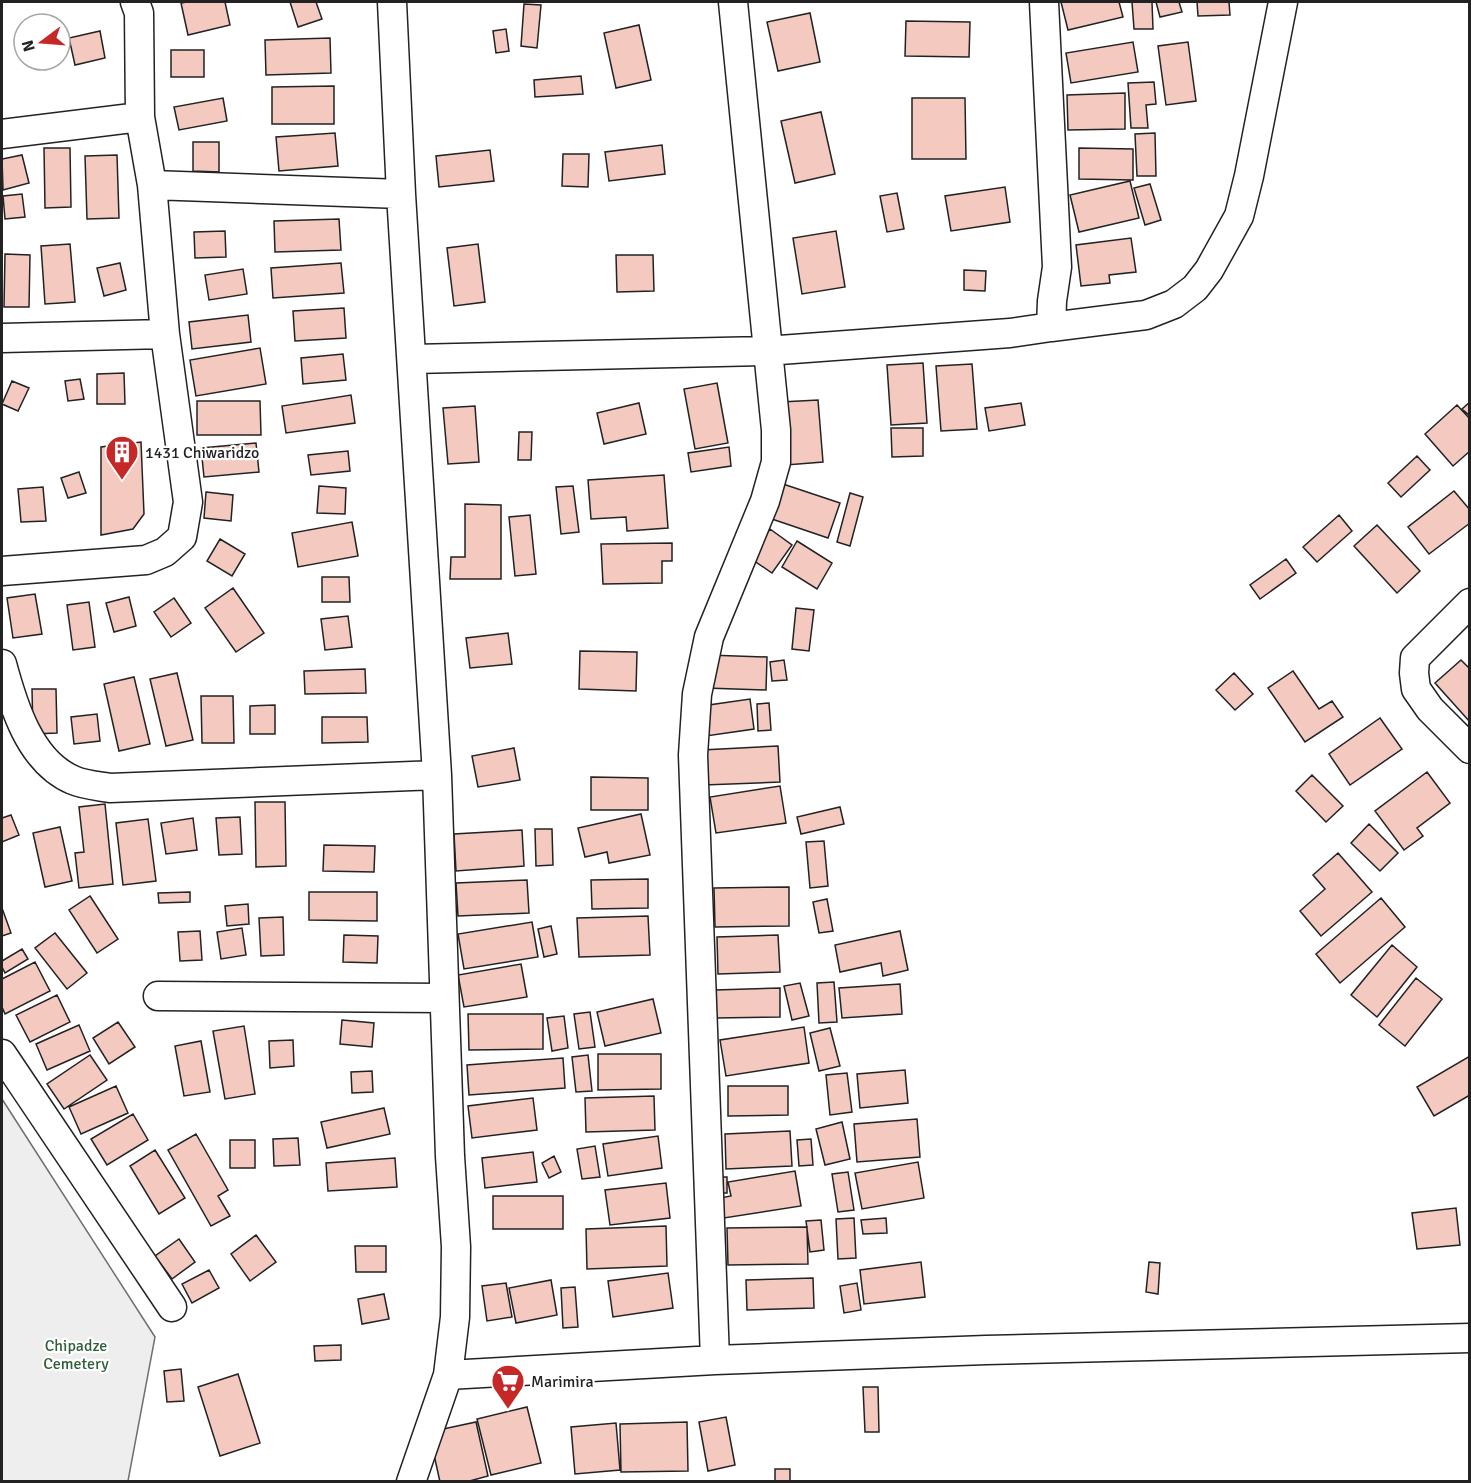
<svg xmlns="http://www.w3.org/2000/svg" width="1471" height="1483" font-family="Signika,sans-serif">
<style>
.green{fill:#eee;stroke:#6f6f6f;stroke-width:1.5}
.building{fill:#f3c9c0;stroke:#222;stroke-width:1.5}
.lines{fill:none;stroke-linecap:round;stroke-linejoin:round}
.minor-casing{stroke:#222;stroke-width:31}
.minor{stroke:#fff;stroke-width:28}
.labels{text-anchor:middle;stroke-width:4.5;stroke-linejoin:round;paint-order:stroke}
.poi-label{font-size:16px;fill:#222;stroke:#fff;text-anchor:start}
.park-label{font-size:16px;fill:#2f5e38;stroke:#fff}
</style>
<rect width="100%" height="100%" fill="#fff"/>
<path class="green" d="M2,1099L155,1337L128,1481H2Z"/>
<path class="building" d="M187,2H225L230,25L188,35L181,3Z
M290,2H316L322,19L298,27Z
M1061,2H1119L1123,17L1068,30Z
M1132,2H1152L1153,29H1134Z
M1156,2H1179L1182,12L1160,17Z
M1197,2H1229L1230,15L1198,16Z
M524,4L541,5L537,48L521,46Z
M810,13L820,62L778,71L767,22Z
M906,21L970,22L969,57L905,56Z
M639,25L651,80L616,88L604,33Z
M506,29L509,51L496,53L493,31Z
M100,31L105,58L75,65L69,38Z
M330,38L331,73L266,75L265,40Z
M1133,42L1138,72L1071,83L1066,53Z
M1188,42L1196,101L1166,105L1158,46Z
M171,50H204V77H171Z
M581,76L583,94L535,97L534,80Z
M1154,82L1156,104L1146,105L1148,128H1131L1128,83Z
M334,86V124H272V87Z
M1125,93V129L1068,130L1067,95Z
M223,98L227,121L179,130L174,107Z
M912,98H965L966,159H912Z
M821,112L835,174L795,183L781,121Z
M335,133L338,166L279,171L276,137Z
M1155,133L1156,176H1137L1135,134Z
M193,142H219V172L193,171Z
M662,145L665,174L609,181L605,152Z
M44,148H70L71,207L45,208Z
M1079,148L1133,149V180L1079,179Z
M490,150L494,181L439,187L436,156Z
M563,154H589L588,187L562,186Z
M22,155L29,183L3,190L2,159Z
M117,155L119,218L87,219L85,156Z
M1130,181L1139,218L1079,232L1070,195Z
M1150,184L1161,220L1145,225L1134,188Z
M1005,187L1010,222L951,231L945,196Z
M897,193L904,229L887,232L880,196Z
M22,194L25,217L5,219L3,196Z
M339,219L341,250L275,252L274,221Z
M225,231L226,257L195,258L194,232Z
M836,231L845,287L802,294L793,238Z
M1131,238L1136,272L1109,275L1110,283L1081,286L1076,245Z
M70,244L75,302L45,304L41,246Z
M478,244L485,302L454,306L447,248Z
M5,254L30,255L29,307H4Z
M616,255H653L654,291L617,292Z
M120,263L126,290L104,296L97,268Z
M341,263L344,293L273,298L271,268Z
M243,269L247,294L209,300L205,275Z
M964,270L986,271L985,291L964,290Z
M344,308L346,338L295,341L293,311Z
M248,315L251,342L192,349L189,322Z
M260,348L266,384L196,396L190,360Z
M343,354L346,380L303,384L301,358Z
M923,363L927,423L891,425L887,365Z
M972,364L977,429L941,431L936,366Z
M124,373L125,404H97V374Z
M80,379L84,399L68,401L65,381Z
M12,381L29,388L18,411L2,404Z
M717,383L728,443L695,449L684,389Z
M351,395L355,423L286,433L282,406Z
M818,400L823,462L786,465L781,402Z
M197,401H260L261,435H197Z
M1470,402V416L1462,409Z
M639,403L646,434L604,444L597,413Z
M1021,403L1025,425L989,431L985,408Z
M1457,405L1470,419V451L1453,466L1425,434Z
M475,406L479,462L448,464L443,408Z
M891,428H923V456L892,457Z
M519,432H532L531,460H518Z
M141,442L144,514L133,529L101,535V447Z
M256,443L259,472L204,477L201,448Z
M729,447L731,466L691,472L688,453Z
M348,451L350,471L311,475L308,455Z
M1417,456L1430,470L1401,497L1388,483Z
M79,472L86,493L68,498L61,478Z
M664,475L668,528L627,531L626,517L591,519L588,480Z
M774,481L840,503L828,538L763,516Z
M319,486L346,488L345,514L317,513Z
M573,486L579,532L561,534L556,487Z
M43,487L46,521L21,522L18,489Z
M1454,491L1470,510V523L1429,554L1408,527Z
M206,492L233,495L231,521L204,518Z
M850,493L863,497L850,546L837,542Z
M465,504L501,505V579H450L451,557H465Z
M530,515L536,574L515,576L509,517Z
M1339,515L1352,531L1317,562L1303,547Z
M352,522L358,556L298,567L292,533Z
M1377,525L1420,571L1397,593L1354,546Z
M770,529L792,545L772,573L750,558Z
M220,539L245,554L232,576L207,561Z
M797,541L832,563L817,589L782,567Z
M672,543V561H662V583L603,584L601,544Z
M1286,559L1296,573L1260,599L1250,585Z
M322,577H349L350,602H322Z
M233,588L264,633L236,652L205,608Z
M35,594L42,634L13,638L7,598Z
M129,597L136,626L114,632L106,603Z
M174,598L191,623L171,637L154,612Z
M89,602L95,647L73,650L67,605Z
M796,608L814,610L809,651L792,649Z
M348,616L352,647L325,650L321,619Z
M508,633L512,664L470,668L466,638Z
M580,651L637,652L636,691L579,689Z
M708,655L767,657L766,690L706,688Z
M784,660L787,680L772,681L770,662Z
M1461,660L1470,669V722L1435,683Z
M365,669L366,693L305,694L304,671Z
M1293,671L1319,709L1332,701L1343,717L1305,742L1268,688Z
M177,673L193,740L166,746L150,679Z
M1234,673L1253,694L1235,710L1216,690Z
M134,677L150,744L119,751L104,684Z
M32,689H56L57,733L33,734Z
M201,696H233L234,743H202Z
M750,699L754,729L706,736L702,706Z
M769,703L771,730L758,731L757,704Z
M275,705V734H250V706Z
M97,714L100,741L74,744L71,717Z
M322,717H367L368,742L322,743Z
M1380,718L1402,749L1350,785L1329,754Z
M778,746L780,782L704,785L702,750Z
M514,748L520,780L478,787L472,756Z
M1427,772L1450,803L1417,828L1423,836L1404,850L1375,811Z
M1312,775L1343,806L1326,822L1296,791Z
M591,777L648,778V810H591Z
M780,786L786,823L716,833L710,797Z
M255,802H285L286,866L256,867Z
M105,804L113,884L79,888L75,853L84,852L79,807Z
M840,807L844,824L801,834L797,817Z
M641,814L650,855L609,863L607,852L585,857L578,828Z
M11,815L19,835L2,842V818Z
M240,817L242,854L219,855L216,818Z
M193,818L197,850L166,854L161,823Z
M148,819L156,881L123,885L116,823Z
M1369,824L1398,853L1380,871L1351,843Z
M60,827L72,881L45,887L33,833Z
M535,829H552L553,865L536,866Z
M522,830L524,866L456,871L454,834Z
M824,841L828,886L810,888L806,842Z
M324,845L375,846L374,872L323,871Z
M1338,853L1372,892L1321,936L1300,911L1325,889L1313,875Z
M648,879V908L592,909L591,880Z
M527,880L529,913L458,916L456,883Z
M789,887V926L715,927L714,888Z
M190,892V902L159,903L158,893Z
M309,892H377V921L309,920Z
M90,896L118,939L97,953L69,910Z
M1381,898L1405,927L1340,983L1316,954Z
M827,899L833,931L819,933L813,902Z
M248,904L249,924L227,926L225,906Z
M2,908L11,933L2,936Z
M648,916L650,955L579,957L577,918Z
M283,917L284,955L261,956L259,918Z
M532,922L538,957L464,969L458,934Z
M551,926L557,954L544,957L538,929Z
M242,928L246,955L221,959L217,932Z
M200,931L202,960L180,961L178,932Z
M900,931L908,970L883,976L881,963L840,972L835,945Z
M55,933L87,973L67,989L35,948Z
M344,935L378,936L377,963L343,962Z
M778,935L780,972L718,974L717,937Z
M1392,945L1417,967L1377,1017L1351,995Z
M22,949L28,959L5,973L2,967V961Z
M35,962L50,991L5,1014L2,1007V979Z
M521,964L527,997L464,1007L458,975Z
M1416,978L1442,999L1405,1046L1379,1025Z
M834,982L837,1022L819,1023L817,983Z
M800,983L809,1016L792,1020L784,986Z
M900,984L902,1014L842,1018L839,988Z
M780,988V1017L716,1018L715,990Z
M57,995L70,1022L30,1042L16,1015Z
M653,999L661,1033L605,1046L597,1012Z
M590,1012L595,1047L579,1049L574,1014Z
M468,1014H543V1049L469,1050Z
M564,1016L568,1048L552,1051L547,1018Z
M342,1020L374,1023L372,1047L340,1044Z
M118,1022L135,1047L109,1064L93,1038Z
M79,1025L90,1051L47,1070L36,1044Z
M244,1026L255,1094L225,1099L213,1031Z
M804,1027L809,1063L726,1076L720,1040Z
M830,1028L840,1066L819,1071L810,1033Z
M293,1040L294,1066L270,1068L269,1041Z
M201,1041L210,1092L184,1096L175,1046Z
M598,1054H661V1089L598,1090Z
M90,1055L107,1080L64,1109L47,1084Z
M588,1055L592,1091L576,1092L572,1057Z
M1470,1056V1095L1434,1116L1417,1087Z
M563,1058L565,1088L469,1095L467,1065Z
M905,1070L908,1103L860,1108L857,1074Z
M372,1071L373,1092L352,1093L351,1072Z
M847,1073L852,1112L830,1115L826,1075Z
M116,1086L128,1113L81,1134L69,1107Z
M728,1086H788V1115L728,1116Z
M654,1096L655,1130L586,1132L585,1098Z
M533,1098L537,1130L472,1138L468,1106Z
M384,1108L390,1134L327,1148L321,1122Z
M133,1114L148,1140L107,1165L91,1139Z
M917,1119L920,1157L857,1162L854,1124Z
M842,1122L850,1159L825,1165L816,1129Z
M790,1131L792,1166L726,1169L725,1134Z
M196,1134L228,1190L218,1196L230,1216L211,1226L168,1150Z
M658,1136L662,1168L608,1176L603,1144Z
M298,1138L300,1165L274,1166L273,1139Z
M811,1139L813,1165L799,1166L797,1140Z
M230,1140H255V1168H230Z
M595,1146L600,1177L582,1179L577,1149Z
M155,1150L185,1198L159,1214L130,1166Z
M533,1152L537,1182L485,1188L482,1158Z
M554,1156L561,1172L549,1178L542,1163Z
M395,1158L397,1187L328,1191L326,1163Z
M918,1162L924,1198L862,1209L855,1173Z
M795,1171L801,1206L724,1218L720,1198L731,1196L728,1182Z
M848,1172L854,1210L838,1212L832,1174Z
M714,1177H727V1193H714Z
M666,1183L670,1218L610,1225L605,1190Z
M493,1196H563V1229H493Z
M1456,1208L1460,1245L1417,1249L1412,1213Z
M854,1218L856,1258L838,1259L836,1219Z
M886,1218L887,1233L863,1234L861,1220Z
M821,1220L824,1250L810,1252L806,1221Z
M666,1226L667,1266L587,1269L586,1229Z
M807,1227L808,1264L728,1265L727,1228Z
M256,1235L276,1262L250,1281L231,1254Z
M179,1239L195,1262L172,1279L155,1256Z
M355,1246H386V1272H356Z
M921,1262L925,1297L864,1304L860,1270Z
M1149,1262L1160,1263L1158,1294L1146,1292Z
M209,1270L219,1288L192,1303L182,1284Z
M668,1273L673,1308L613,1317L608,1281Z
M813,1278L814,1308L747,1310L746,1280Z
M551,1280L557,1315L516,1323L509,1288Z
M506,1283L512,1317L487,1321L482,1286Z
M857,1283L861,1310L844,1313L840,1286Z
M575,1287L578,1327L563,1328L561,1288Z
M384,1294L389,1319L362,1324L358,1299Z
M341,1345V1360L315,1361L314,1346Z
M181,1369L184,1401L167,1402L164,1371Z
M238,1374L260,1443L220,1456L198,1387Z
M863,1387H878L879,1432H865Z
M527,1407L541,1463L491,1475L477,1419Z
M726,1417L735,1465L708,1471L699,1422Z
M476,1422L488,1476L466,1482H440L429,1432Z
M687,1422L688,1471L621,1472L620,1424Z
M616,1423L620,1470L575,1474L571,1427Z
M775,1469H790V1482H775Z"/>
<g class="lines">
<g class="minor-casing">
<path id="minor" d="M392,2L401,194L437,775L450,1156L456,1247L455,1317L448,1375L411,1482
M2,134L140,117
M152,185L401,194
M1051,327L1146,315L1174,304L1195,288L1209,270L1239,216L1249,176L1283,2
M2,338L165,334
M413,359L766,351L1010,333L1051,327L1052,301L1057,267L1044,2
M2,571L146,560L165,552L182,537L188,502L165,334L152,185L140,117L139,13L135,2
M1470,603L1415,658L1414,673L1416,689L1430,709L1470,749
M2,664C13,705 30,762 73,780C84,785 99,786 110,788L437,775
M158,996L444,998
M2,1054L172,1307
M715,1360L693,755L697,694L709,637L765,501L776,462V430L733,2
M448,1375L715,1360L986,1350L1470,1338"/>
</g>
<use href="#minor" class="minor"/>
</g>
<defs>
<g id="building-pin" transform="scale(1.725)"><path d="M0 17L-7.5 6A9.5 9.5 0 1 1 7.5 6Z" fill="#c62828" stroke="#fff"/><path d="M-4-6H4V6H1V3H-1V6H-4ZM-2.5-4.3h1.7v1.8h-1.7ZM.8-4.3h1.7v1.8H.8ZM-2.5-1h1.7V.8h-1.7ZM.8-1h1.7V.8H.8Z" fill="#fff"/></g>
<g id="supermarket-pin" transform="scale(1.725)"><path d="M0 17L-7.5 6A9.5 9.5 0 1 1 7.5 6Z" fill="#c62828" stroke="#fff"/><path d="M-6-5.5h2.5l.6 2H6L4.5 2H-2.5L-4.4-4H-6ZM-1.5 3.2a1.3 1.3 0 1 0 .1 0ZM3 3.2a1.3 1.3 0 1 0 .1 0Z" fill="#fff"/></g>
</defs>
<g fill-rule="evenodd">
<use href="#building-pin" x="122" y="452"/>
<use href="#supermarket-pin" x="508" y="1381"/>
</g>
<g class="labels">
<g class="poi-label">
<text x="145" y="458">1431 Chiwaridzo</text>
<text x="531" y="1387">Marimira</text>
</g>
<g class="park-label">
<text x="76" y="1351">Chipadze<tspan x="76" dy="18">Cemetery</tspan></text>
</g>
</g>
<rect width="1471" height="1483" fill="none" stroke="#222222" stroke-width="6"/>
<g transform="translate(42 42) rotate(254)"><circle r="28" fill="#ffffff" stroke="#a7a7a7" stroke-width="1.5"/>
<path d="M0-4.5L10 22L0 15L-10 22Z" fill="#c62828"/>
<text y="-9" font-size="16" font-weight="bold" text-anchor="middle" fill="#222222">N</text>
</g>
</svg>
